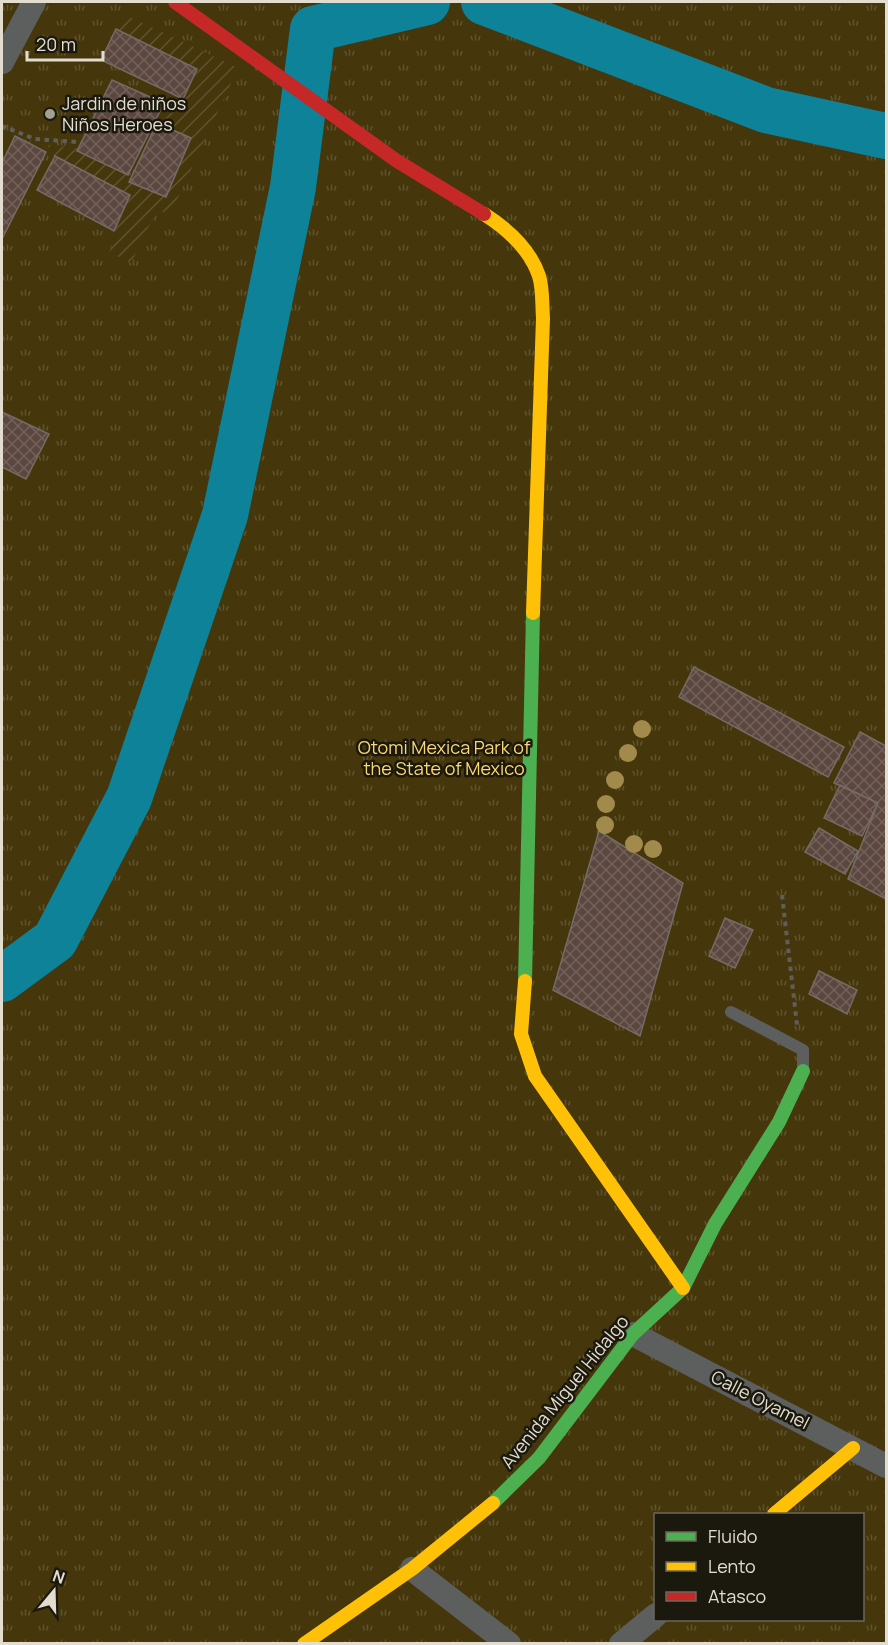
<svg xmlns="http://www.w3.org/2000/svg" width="888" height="1645" font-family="Manrope,sans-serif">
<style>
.park{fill:url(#park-tufts);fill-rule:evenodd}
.garden{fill:url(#garden-furrows)}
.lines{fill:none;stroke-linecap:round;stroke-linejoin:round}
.river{stroke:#0d8299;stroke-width:46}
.building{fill:url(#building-cross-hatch);stroke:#746c65;stroke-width:1.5}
.path{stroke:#5e5f5b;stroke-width:4;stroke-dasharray:4.5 4.5;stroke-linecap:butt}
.lane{stroke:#5c5f5d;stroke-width:12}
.street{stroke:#5c5f5d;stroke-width:24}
.fast{stroke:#4caf50;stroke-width:14}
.slow{stroke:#ffc107;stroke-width:14}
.jam{stroke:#c62828;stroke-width:14}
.tree{fill:#a18a4c}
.poi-dot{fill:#a49f92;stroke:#1b180e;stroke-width:2}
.labels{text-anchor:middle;stroke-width:5;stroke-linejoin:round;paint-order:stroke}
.poi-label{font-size:18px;fill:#e2ddcf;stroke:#1b180e;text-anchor:start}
.park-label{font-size:18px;fill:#fcd670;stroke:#1b180e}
.street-label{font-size:18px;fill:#e2ddcf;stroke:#1b180e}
</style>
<defs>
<pattern id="park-tufts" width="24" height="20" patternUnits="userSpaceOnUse" patternTransform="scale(1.5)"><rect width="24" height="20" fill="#45360b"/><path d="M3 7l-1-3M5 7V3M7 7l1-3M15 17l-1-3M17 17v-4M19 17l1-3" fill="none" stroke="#60532e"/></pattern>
<pattern id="garden-furrows" width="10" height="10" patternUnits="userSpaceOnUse" patternTransform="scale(1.5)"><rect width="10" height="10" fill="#45360b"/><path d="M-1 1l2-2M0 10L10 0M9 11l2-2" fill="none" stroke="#60532e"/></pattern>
<pattern id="building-cross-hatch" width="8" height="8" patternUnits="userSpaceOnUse" patternTransform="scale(1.5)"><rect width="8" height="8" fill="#5b4740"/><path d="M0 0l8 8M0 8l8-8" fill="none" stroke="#72615b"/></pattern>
</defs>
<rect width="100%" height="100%" fill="#312c20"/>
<path class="park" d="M2,2H886V1643L2,1644ZM656,1514H862V1620H656Z"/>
<path class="garden" d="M124,14L238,68L170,215L157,209L131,263L109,252L118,233L114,231L129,194L46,152L49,145L78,148L77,151L128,175L130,182L166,197L191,139L157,123L164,103L178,109L197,69L116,29Z"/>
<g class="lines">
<path class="river" d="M484,2L766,110L886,136
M2,979L55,940L129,798L225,515L293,187L313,29L427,2"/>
</g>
<path class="building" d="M116,29L197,69L183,99L101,60Z
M112,80L164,103L128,175L77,151Z
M157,123L191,138L166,197L129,182Z
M15,136L46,152L2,239V163Z
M55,156L130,195L114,231L37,190Z
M2,412L49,434L26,479L2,467Z
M694,667L844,747L828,777L679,697Z
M860,732L886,746V899L848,879L878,803L834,783Z
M840,785L878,803L862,836L824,818Z
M819,828L858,851L845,874L805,852Z
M599,831L683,883L640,1036L553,990Z
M725,918L753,930L735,968L709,956Z
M819,971L857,990L847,1014L809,994Z"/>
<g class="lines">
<path class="path" d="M2,126L35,139L77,142
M782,895L797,1025"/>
<path class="lane" d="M731,1012L803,1050V1070"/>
<path class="street" d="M2,62L34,2
M633,1334L886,1466
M412,1569L509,1644
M621,1644L656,1615"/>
<path class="fast" d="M525,981L533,613
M493,1503L539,1458L633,1334L683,1288L715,1224L779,1122L803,1071"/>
<path class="slow" d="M484,214C506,228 530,249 539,276C543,288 542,305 543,318L533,613
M525,981L521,1034L535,1076L683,1288
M774,1514L853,1448
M304,1644L412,1569L493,1503"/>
<path class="jam" d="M175,2L397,161L484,214"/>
</g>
<g class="tree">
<circle cx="642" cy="729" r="9"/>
<circle cx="628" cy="753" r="9"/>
<circle cx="615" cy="780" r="9"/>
<circle cx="606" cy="804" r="9"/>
<circle cx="605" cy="825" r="9"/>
<circle cx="634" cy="844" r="9"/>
<circle cx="653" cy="849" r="9"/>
</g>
<circle class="poi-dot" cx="50" cy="114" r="6"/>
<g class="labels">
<g class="poi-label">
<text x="62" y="110">Jardin de niños<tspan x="62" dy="21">Niños Heroes</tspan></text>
</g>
<g class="park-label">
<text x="444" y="754">Otomi Mexica Park of<tspan x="444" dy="21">the State of Mexico</tspan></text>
</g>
<g class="street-label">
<text transform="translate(565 1392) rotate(-51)" y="6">Avenida Miguel Hidalgo</text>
<text transform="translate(760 1400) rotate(27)" y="6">Calle Oyamel</text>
</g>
</g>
<rect width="888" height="1645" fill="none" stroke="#e2ddcf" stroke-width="6"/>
<rect x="654" y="1513" width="210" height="108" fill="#1b180e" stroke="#6b675b" stroke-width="1.5"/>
<rect x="666" y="1532" width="30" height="9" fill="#4caf50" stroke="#6b675b" stroke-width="1.5"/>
<text x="708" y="1543" font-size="18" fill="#e2ddcf">Fluido</text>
<rect x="666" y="1562" width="30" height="9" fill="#ffc107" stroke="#6b675b" stroke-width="1.5"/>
<text x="708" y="1573" font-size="18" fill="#e2ddcf">Lento</text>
<rect x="666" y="1592" width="30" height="9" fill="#c62828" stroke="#6b675b" stroke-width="1.5"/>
<text x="708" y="1603" font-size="18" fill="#e2ddcf">Atasco</text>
<g transform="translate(54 1591) rotate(19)" stroke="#1b180e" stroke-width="4.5" paint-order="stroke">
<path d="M0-4.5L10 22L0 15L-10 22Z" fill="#e2ddcf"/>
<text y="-9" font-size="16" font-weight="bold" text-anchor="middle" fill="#e2ddcf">N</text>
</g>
<path d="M27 51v9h76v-9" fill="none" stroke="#e2ddcf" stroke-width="3"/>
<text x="36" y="51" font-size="18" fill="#e2ddcf" stroke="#1b180e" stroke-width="4.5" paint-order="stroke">20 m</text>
</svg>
